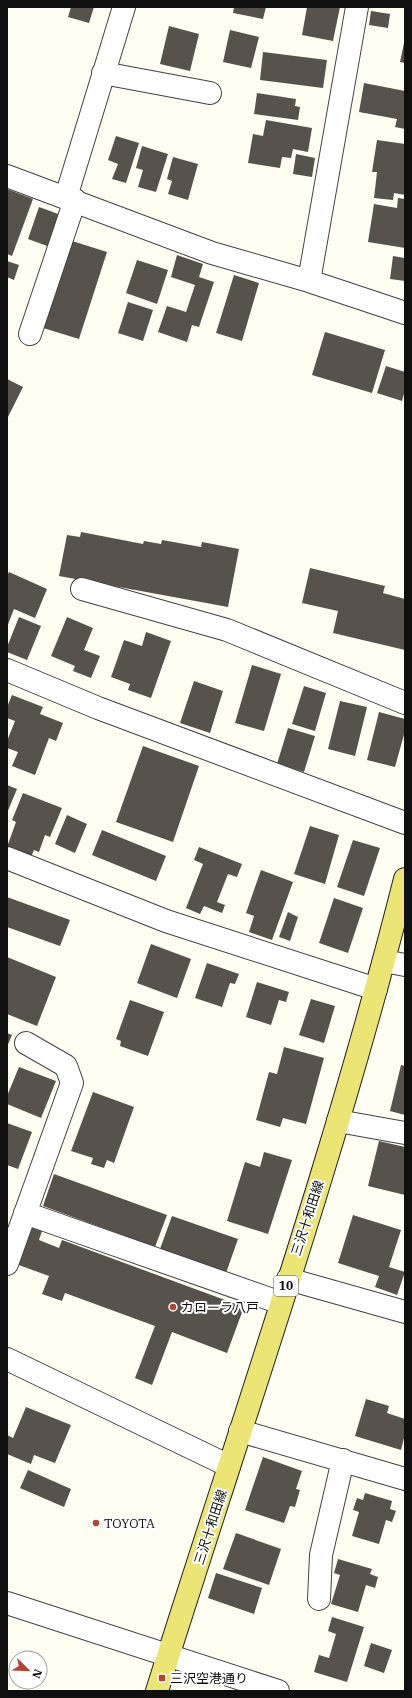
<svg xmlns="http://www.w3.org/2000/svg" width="412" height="1698" font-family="'IBM Plex Serif','Noto Sans JP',serif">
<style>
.building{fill:#57524c}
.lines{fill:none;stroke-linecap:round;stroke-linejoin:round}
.minor-casing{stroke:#424242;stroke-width:24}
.major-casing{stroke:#202020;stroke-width:24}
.minor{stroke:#fff;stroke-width:22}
.major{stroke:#ece474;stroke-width:22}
.poi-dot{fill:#b44333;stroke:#fff;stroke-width:1.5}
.labels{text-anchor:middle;stroke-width:4;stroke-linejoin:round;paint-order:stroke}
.shield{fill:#fff;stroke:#575757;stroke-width:1}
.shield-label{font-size:12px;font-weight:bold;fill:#0f0f0f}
.street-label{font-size:13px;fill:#0f0f0f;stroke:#fff}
.poi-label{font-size:13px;fill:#0f0f0f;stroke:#fff;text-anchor:start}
</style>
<rect width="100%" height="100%" fill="#fefef3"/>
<path class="building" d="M71,7H94L89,23L68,17Z
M234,7H266L263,19L233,13Z
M307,7H340L333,41L302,35Z
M371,11L390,14L388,28L369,25Z
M169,26L199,34L190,71L160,64Z
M230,30L259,37L251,68L223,62Z
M404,43H405V63L400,62Z
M263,52L327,60L323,88L260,80Z
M364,83L405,91V129L395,127L397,119L359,112Z
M257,93L296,99L295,106L300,107L298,120L254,114Z
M266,120L312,128L308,152L293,149L291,158L282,157L280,168L248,163L253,134L263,136Z
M116,136L139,143L126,183L112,179L118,164L108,160Z
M377,140L405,144V195L394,193L393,200L374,198L377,172H372Z
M142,146L168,154L156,192L138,187L143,170L136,168Z
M296,154L315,158L312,177L293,174Z
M173,157L198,164L188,200L168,194L172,181L167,179Z
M7,189L33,199L12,256L7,254Z
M398,198L405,199V248L368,242L374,204L397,208Z
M39,207L61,215L50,247L28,239Z
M69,240L107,252L79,339L40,327Z
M177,255L203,264L199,277L214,282L199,327L192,325L187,342L158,332L167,306L186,312L195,285L171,277Z
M393,256L405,258V281L390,279Z
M137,260L168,270L157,304L126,293Z
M7,261L19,265L14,280L7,277Z
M234,275L259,283L242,341L216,333Z
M128,302L153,310L143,341L118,333Z
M325,332L385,350L372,393L312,375Z
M386,366L405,372V390L402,401L377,393Z
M7,379L23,387L7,419Z
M81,532L143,544L144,541L161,544L162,540L201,547L202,542L239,549L228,607L59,576L67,535L80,537Z
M310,568L385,586L383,593L405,599V650L333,633L338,611L302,603Z
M9,572L47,589L35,618L14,609L7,627V576Z
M19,617L41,626L27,660L7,652V647Z
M67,617L93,628L84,650L100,656L91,678L73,671L75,666L51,656Z
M146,632L171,641L151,698L128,690L130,684L111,677L124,640L142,646Z
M252,665L281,674L264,731L235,723Z
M194,681L223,691L210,733L180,723Z
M304,686L326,693L315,731L292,724Z
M12,695L43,707L40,714L63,723L56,741L49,738L35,775L12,766L18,752L7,748V741L15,721L7,718V707Z
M340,701L367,707L355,756L328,749Z
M379,712L405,719V731L395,767L367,760Z
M288,728L315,736L304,772L277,764Z
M143,746L199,766L173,842L116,822Z
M7,785L17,789L7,813Z
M23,793L62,808L50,837L45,835L39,852L34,850L31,857L7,847L16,822L12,820Z
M67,815L87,824L75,853L55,844Z
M310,826L339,835L325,884L294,874Z
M102,830L166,856L156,881L92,855Z
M353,840L380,848L364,896L337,887Z
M199,847L242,864L237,877L228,874L217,902L225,905L222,913L204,906L200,914L186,908L203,864L194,860Z
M261,870L293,882L272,940L249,932L254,916L246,913Z
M7,897L70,920L60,946L7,927Z
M334,898L363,908L348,953L319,943Z
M288,912L298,917L290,941L279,937Z
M151,944L191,959L177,998L137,983Z
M7,957L56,977L37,1026L7,1014Z
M207,963L239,974L235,984L230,983L222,1007L195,998Z
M257,982L289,992L286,1002L279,1000L271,1025L246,1017Z
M311,999L335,1006L324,1043L299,1035Z
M130,1000L164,1012L148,1056L120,1046L121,1041L116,1039Z
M7,1033L12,1035L7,1047Z
M284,1047L324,1058L306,1124L283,1118L280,1127L256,1120L269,1072L277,1074Z
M401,1065L405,1066V1115L390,1111Z
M19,1067L56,1081L41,1118L7,1104V1096Z
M93,1092L134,1107L114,1163L107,1160L104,1168L91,1164L93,1158L71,1151Z
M7,1123L32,1132L18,1169L7,1165Z
M379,1141L405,1147V1195L368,1186Z
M264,1152L292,1160L268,1234L227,1221L245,1162L260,1167Z
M54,1174L167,1215L155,1247L43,1206Z
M353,1215L401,1230L389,1267L405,1272L397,1295L375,1287L379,1276L338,1263Z
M172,1216L238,1239L226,1273L160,1249Z
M30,1227L42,1231L39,1240L59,1248L62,1240L244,1307L227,1353L172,1332L152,1385L135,1378L155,1326L65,1293L62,1301L42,1294L49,1276L16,1264Z
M366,1399L389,1406L387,1413L405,1419V1434L401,1450L355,1436Z
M26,1407L71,1425L55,1463L34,1455L31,1464L7,1454V1435L13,1438Z
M263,1457L302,1471L296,1489L300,1490L295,1507L290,1506L284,1523L245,1510Z
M28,1470L71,1489L64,1507L20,1488Z
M365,1493L392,1501L390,1509L396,1511L392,1522L386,1520L379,1544L352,1536L359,1512L353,1510L357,1498L363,1500Z
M236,1533L281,1549L269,1585L223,1569Z
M338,1559L372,1569L370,1574L378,1577L375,1588L366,1585L358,1612L331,1604L340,1575L334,1573Z
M216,1573L262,1588L254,1614L208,1598Z
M332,1617L364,1627L347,1682L314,1672L319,1655L329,1658L336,1634L328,1631Z
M371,1643L392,1650L384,1673L364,1666Z"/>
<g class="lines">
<g class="minor-casing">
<path id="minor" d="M103,73L210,93
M7,176L212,253L309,281L405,313
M66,197L124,7
M309,281L357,7
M30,334L75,200
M82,589L227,630L405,703
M7,670L98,708L405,823
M7,858L166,921L376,989
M384,961L405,965
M338,1121L405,1133
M25,1213L281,1303
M7,1264L72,1083L66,1066L26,1043
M288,1279L405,1312
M7,1359L229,1466
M240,1431L405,1479
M319,1599L321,1555L343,1460
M7,1603L278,1691"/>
</g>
<g class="major-casing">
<path id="major" d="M157,1691C242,1421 336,1153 405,879"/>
</g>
<use href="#minor" class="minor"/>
<use href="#major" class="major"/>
</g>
<g class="poi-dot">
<circle cx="173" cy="1307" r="4"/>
<circle cx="96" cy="1523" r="4"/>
<rect x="158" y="1674" width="8" height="8" rx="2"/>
</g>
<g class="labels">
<rect class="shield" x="274" y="1276" width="24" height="20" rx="3"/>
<g class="shield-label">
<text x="286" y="1290">10</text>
</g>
<g class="street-label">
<text transform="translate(307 1218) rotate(-72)" y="5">三沢十和田線</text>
<text transform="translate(210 1527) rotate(-72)" y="5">三沢十和田線</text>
</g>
<g class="poi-label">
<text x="181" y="1312">カローラ八戸</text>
<text x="104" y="1528">TOYOTA</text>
<text x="170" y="1683">三沢空港通り</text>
</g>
</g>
<rect width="412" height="1698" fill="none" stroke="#0f0f0f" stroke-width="16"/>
<g transform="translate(28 1670) rotate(113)"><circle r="19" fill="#ffffff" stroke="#9f9f9f"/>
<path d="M0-3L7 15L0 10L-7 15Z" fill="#b44333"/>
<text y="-6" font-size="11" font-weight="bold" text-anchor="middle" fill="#0f0f0f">N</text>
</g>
</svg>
